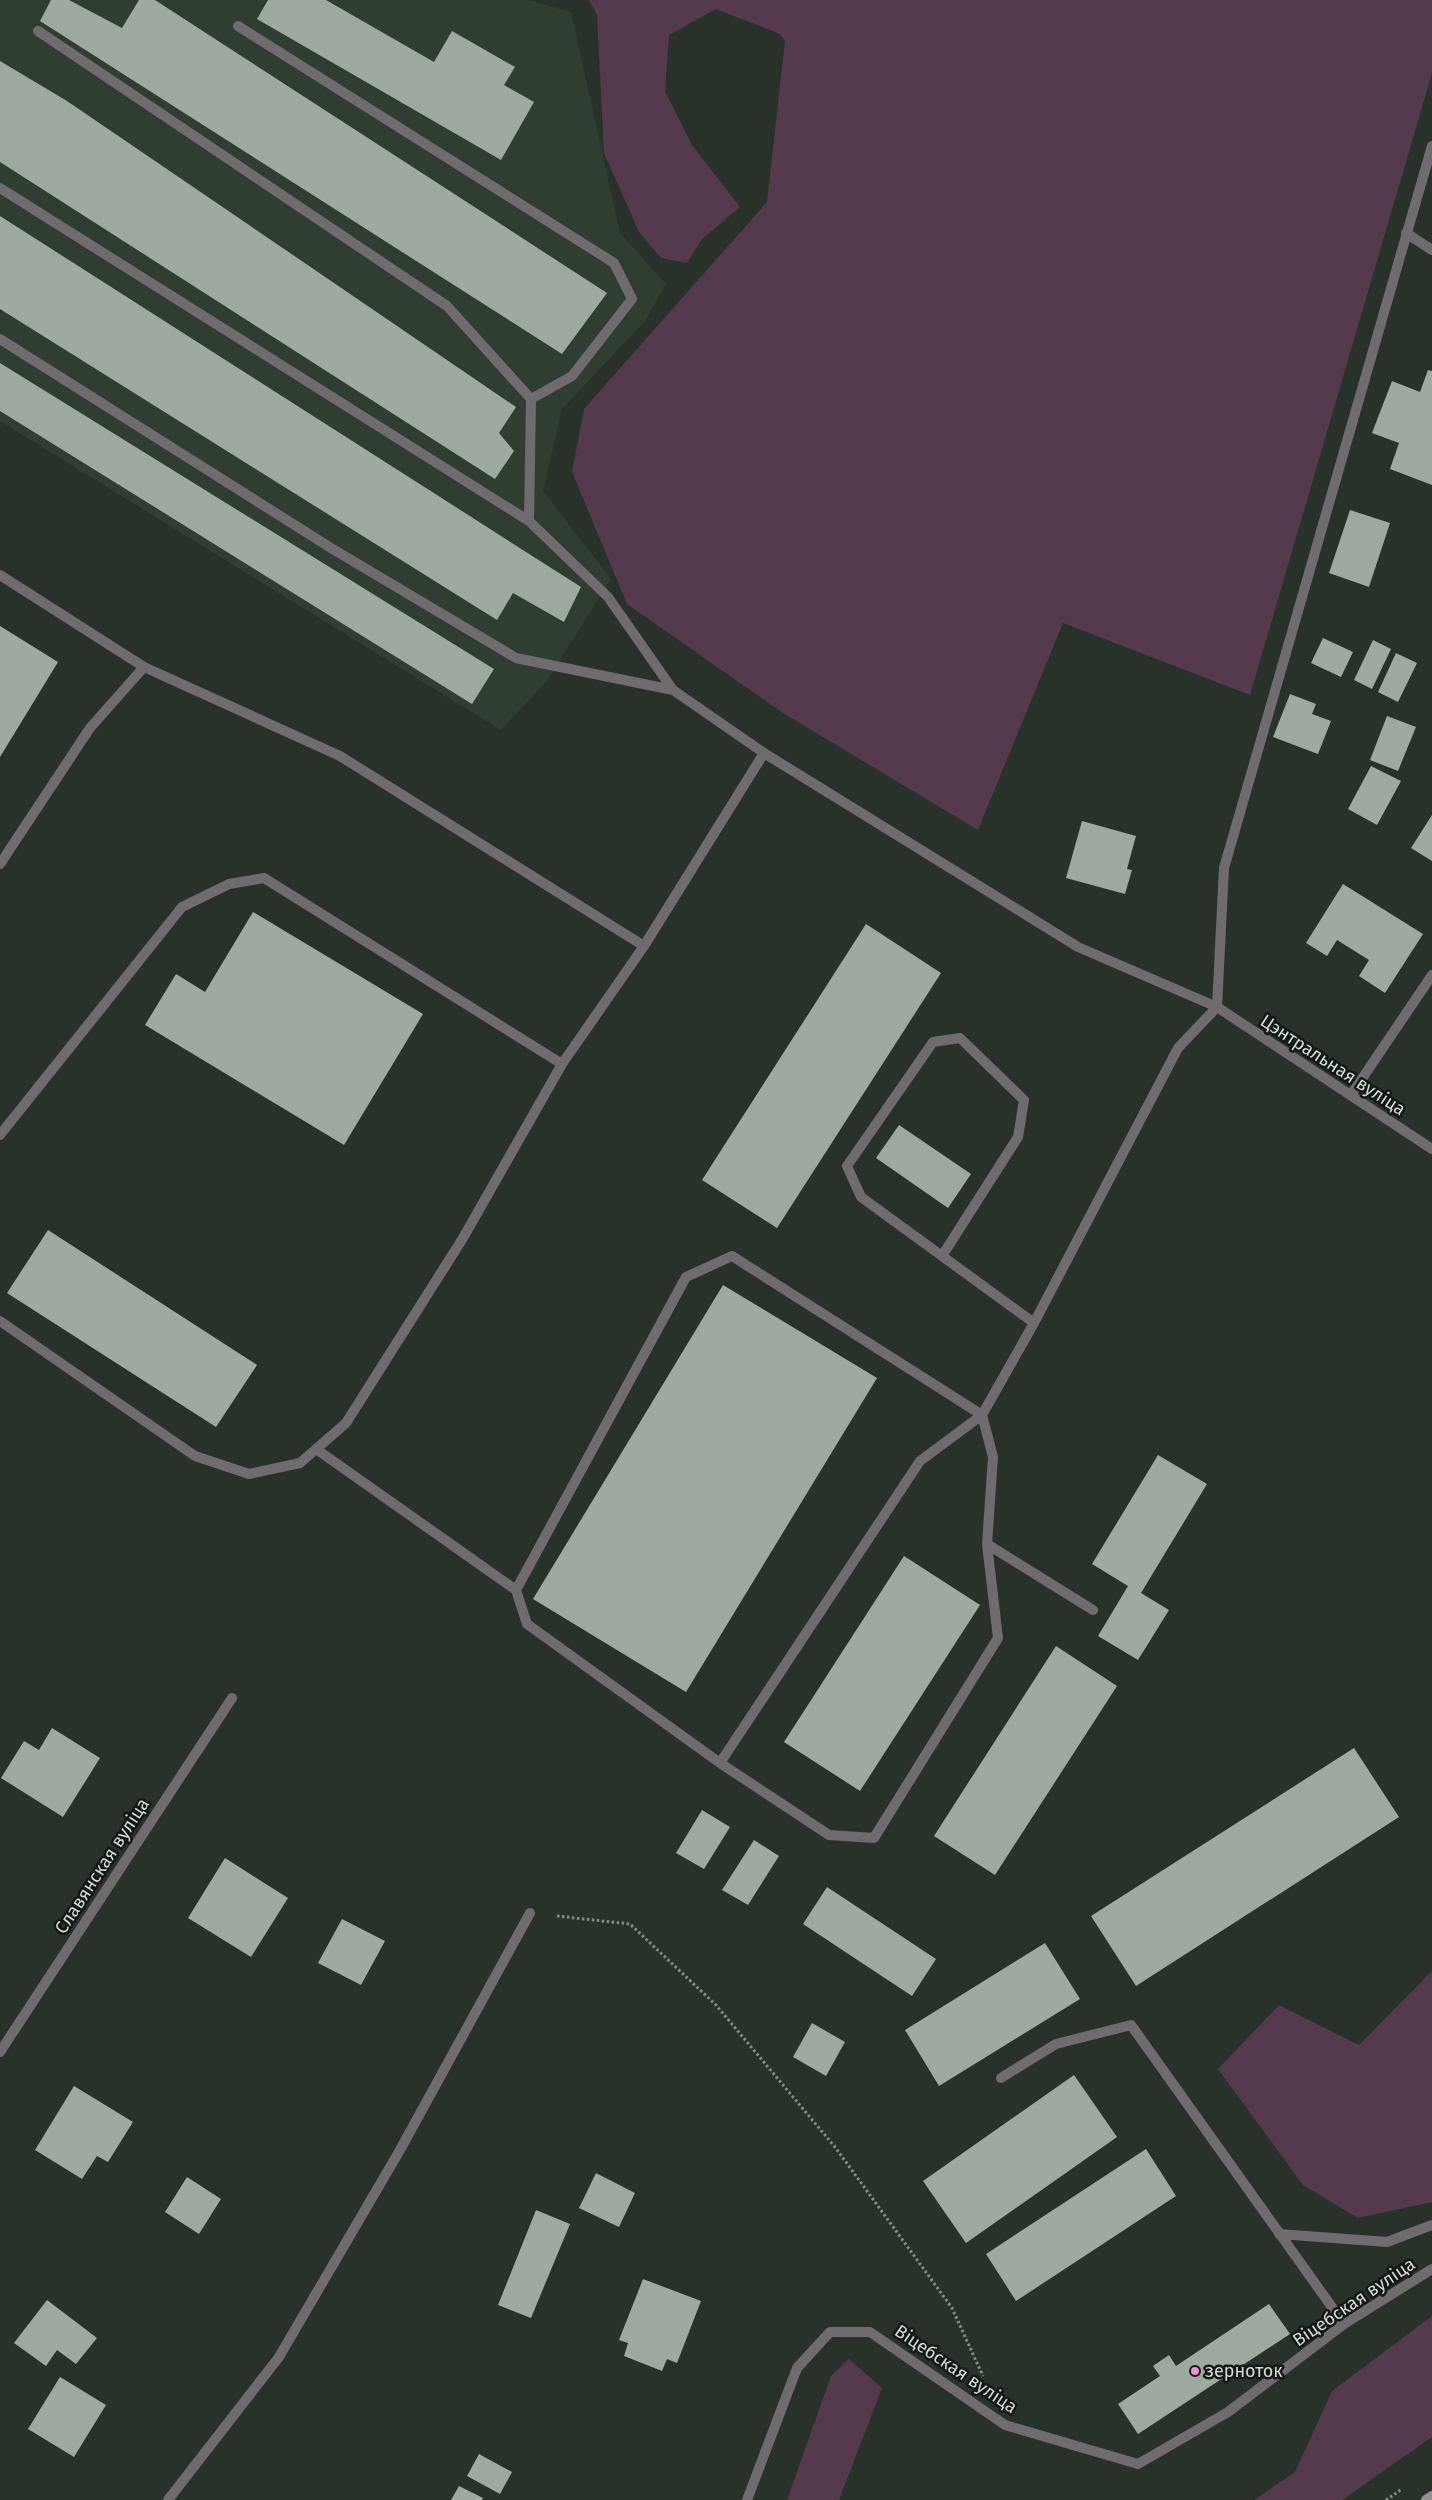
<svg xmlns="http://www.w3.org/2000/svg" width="1432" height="2500" font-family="'Fira Sans',sans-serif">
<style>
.built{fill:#303e32}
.green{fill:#55394c}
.building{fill:#9ea99f}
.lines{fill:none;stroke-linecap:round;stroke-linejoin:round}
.path{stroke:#868d87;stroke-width:3;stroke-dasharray:2.5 2.5;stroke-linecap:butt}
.lane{stroke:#706b6f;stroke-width:10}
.street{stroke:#706b6f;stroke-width:10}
.secondary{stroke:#958d92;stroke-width:10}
.poi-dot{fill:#f391d6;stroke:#141815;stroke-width:2}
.labels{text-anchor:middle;stroke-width:5;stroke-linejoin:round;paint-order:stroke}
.street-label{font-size:18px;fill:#d4dad5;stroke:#141815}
.poi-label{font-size:18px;fill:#d4dad5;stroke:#141815;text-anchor:start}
</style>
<rect width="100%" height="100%" fill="#29322a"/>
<path class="built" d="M0,0H528L571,12L620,233L666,284L645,321L562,409L543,491L611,579L546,682L501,730L0,421Z"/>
<path class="green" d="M589,0H1432V73L1250,695L1063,623L978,830L783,713L627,604L572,472L584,409L767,202L785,41L780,34L716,9L669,35L665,91L692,145L740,207L702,239L687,263L661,258L639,232L604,153L597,15Z
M1432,1971V2202L1358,2218L1303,2185L1218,2069L1279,2005L1359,2045Z
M1432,2316V2437L1342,2500H1254L1295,2472L1332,2391Z
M849,2359L882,2388L839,2500H787L831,2376Z"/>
<path class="building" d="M51,0H69L122,28L139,0H155L607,293L562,354L40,21Z
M268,0H326L434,62L452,31L515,67L504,85L534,102L501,160L257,19Z
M0,61L67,101L516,407L499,433L514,451L495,479L0,162Z
M0,216L581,587L564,622L513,593L497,620L0,309Z
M0,363L494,669L472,704L0,411Z
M1428,370L1432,371V485L1390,469L1399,443L1372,433L1392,381L1420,392Z
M1350,510L1390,523L1369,587L1329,573Z
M0,626L58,662L0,757Z
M1323,638L1353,652L1341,677L1311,663Z
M1373,640L1391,649L1372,689L1354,680Z
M1396,653L1417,663L1398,702L1378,692Z
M1290,694L1316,704L1312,714L1331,721L1318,754L1273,737Z
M1387,716L1416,727L1398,771L1370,760Z
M1371,766L1401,781L1377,825L1348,809Z
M1432,815V861L1411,848Z
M1082,821L1136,836L1127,869L1132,870L1125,894L1066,878Z
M1343,884L1423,934L1385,993L1359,976L1369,960L1337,940L1327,956L1306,943Z
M253,912L423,1014L344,1145L145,1025L176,974L205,992Z
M866,924L941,973L777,1228L702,1180Z
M899,1125L971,1174L948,1208L876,1158Z
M48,1230L257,1365L216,1427L7,1293Z
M723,1285L877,1378L686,1692L533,1599Z
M1158,1455L1207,1484L1141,1593L1169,1610L1138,1660L1098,1636L1128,1586L1092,1564Z
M904,1556L980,1605L860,1791L784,1742Z
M1056,1646L1117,1686L995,1875L934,1836Z
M52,1728L100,1758L63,1817L1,1778L24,1741L39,1750Z
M1354,1748L1399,1817L1136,1986L1091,1916Z
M702,1810L730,1827L704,1869L676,1853Z
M754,1840L779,1856L748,1905L722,1890Z
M225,1858L288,1898L251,1957L188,1918Z
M827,1887L936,1959L912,1996L803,1924Z
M342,1919L385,1941L361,1985L318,1963Z
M1045,1943L1080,1999L939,2086L905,2030Z
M812,2023L845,2042L826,2076L793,2057Z
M1074,2075L1117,2137L966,2243L923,2181Z
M74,2086L133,2122L108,2162L97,2156L82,2179L35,2150Z
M1146,2149L1176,2196L1016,2301L986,2254Z
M596,2173L635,2193L619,2227L579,2208Z
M187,2177L221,2199L199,2234L165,2212Z
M536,2210L570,2224L531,2318L498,2305Z
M643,2279L701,2301L677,2363L667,2359L662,2371L624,2356L628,2343L619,2340Z
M47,2300L97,2338L76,2364L57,2350L46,2366L14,2343Z
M1269,2304L1290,2334L1138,2434L1118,2404L1160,2376L1153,2366L1169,2355L1176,2366Z
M60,2377L106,2405L74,2457L28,2429Z
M479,2454L512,2472L500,2494L467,2476Z
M459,2486L483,2498L482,2500H451Z"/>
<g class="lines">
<path class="path" d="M557,1916L630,1924L716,2005L835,2147L952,2308L983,2376
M1386,2500L1402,2489"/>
<path class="lane" d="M238,26L614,263L632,299L572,376L531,399
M38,31L447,306L531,399L529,521
M0,188L529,521L608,597L673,690
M0,339L331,548L516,658L673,690L764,753L644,946L562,1064L463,1238L346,1423L300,1463L249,1474L195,1456L0,1321
M0,575L144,667L340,756L644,946
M0,864L90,728L144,667
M1351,1095L1432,975
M0,1135L182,907L229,884L264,878L562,1064
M732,1256L982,1415L993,1457L987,1544L998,1638L874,1838L829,1835L720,1763L527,1624L516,1590L686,1277Z
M942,1256L1018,1137L1024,1100L960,1038L933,1042L847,1166L861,1197L1034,1323
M316,1449L516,1590
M987,1544L1093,1610
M720,1763L920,1461L982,1415L1034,1323L1178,1048L1217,1007
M1001,2078L1056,2044L1131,2025L1344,2324
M1279,2234L1387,2242L1432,2225
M168,2500L279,2357L400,2150L530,1913"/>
<path class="street" d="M1406,233L1432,250
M764,753L1078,947L1217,1007L1432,1149
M1217,1007L1224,868L1432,146
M0,2052L232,1698
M747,2500L797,2368L830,2332H870L1005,2425L1138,2464L1228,2412L1344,2324L1432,2269"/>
<path class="secondary" d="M1426,2500L1432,2496"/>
</g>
<circle class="poi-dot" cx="1195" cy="2371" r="5"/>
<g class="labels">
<g class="street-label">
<text transform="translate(1333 1065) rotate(33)" y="6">Цэнтральная вуліца</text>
<text transform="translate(102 1866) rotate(-57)" y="6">Славянская вуліца</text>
<text transform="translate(1354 2302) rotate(-34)" y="6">Віцебская вуліца</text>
<text transform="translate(956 2369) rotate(34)" y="6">Віцебская вуліца</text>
</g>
<g class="poi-label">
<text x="1205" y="2377">зерноток</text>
</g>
</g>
</svg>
